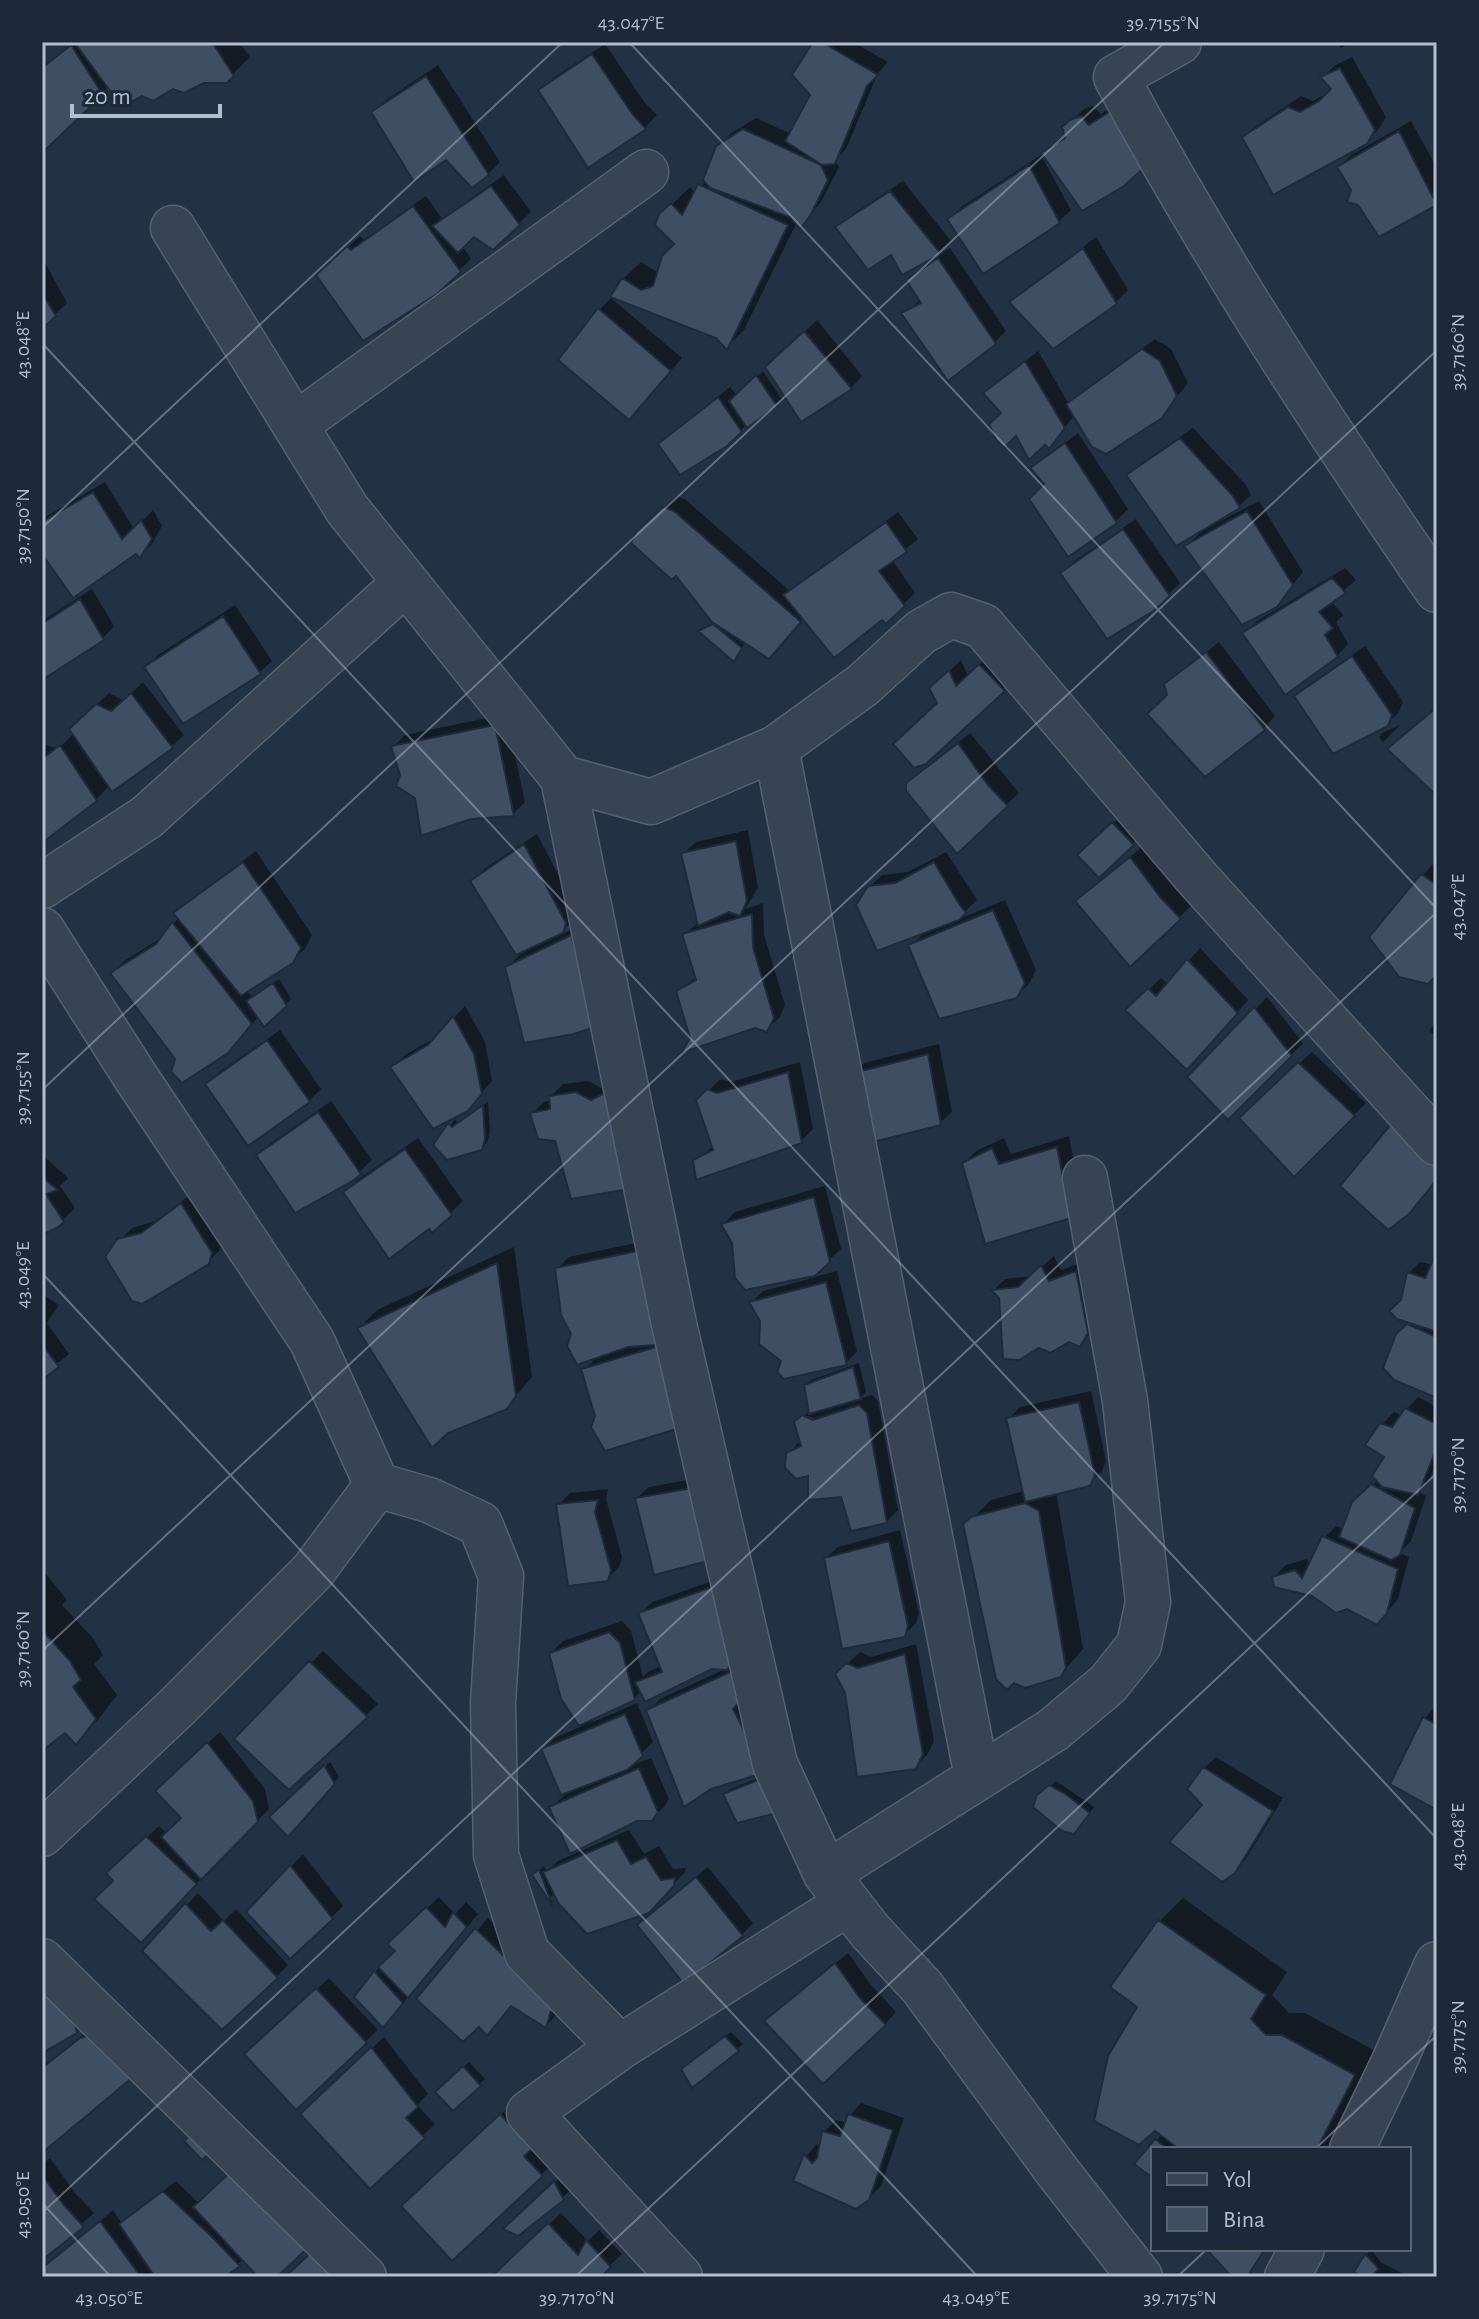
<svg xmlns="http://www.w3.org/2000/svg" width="1479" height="2319" font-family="'Alegreya Sans',sans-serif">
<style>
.shadow{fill:#0007;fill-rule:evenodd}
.building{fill:#404e64;stroke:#1f2a3b;stroke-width:2}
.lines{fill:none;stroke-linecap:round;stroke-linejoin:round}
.minor-casing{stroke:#566171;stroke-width:47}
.minor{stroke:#384353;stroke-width:44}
.ticks{fill:none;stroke:#b5becd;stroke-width:2;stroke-opacity:0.45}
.neatline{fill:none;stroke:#b5becd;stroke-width:3}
.ticks-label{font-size:20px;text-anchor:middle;fill:#b5becd}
</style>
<rect width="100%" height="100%" fill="#233144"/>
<path class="shadow" d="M75,42H239L250,57L226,81H203L173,87L109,86L45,148L42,144V69Z
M815,42H853L888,62L878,73L846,149L835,160L839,167L821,202L800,226L797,222L744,330L727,347L717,336L623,279L641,262L659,273L676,245L661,215L690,187L696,194L705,181L718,147L730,134L756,118L791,134L812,95Z
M1336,42H1351L1341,48Z
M605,44L645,103L657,115L645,127L589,166L541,90L553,78Z
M1352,57L1386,117L1378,130L1361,147L1244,138L1256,126L1301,96L1313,101L1334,89L1323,77L1334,66Z
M438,65L500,162L488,174L446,158L374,112L386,100Z
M1124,100L1082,209L1044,153L1066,135L1064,128L1084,109L1093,106L1101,114Z
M1411,121L1437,168V202L1380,234L1339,167L1351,155Z
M1041,155L1071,210L1059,221L984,271L950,219L961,207Z
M504,175L531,212L493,247L474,235L462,246L471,259L436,293L330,264L360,236L364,240L426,196L442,219Z
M903,181L951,241L939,252L941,254L950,248L1006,331L994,343L904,314L921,299L908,280L933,259L931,257L892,252L838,227L850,216Z
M1096,237L1128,290L1116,302L1053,346L1012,302L1024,291Z
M42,257L67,303L42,327Z
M611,298L682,358L640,406L599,310Z
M817,320L862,376L851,388L780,355Z
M1155,339L1171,349L1188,383L1161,417L1075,415L1049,446L1003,413L985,393L1038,351L1069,404L1081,393Z
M763,371L782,399L747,424L726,445L672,433L730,387L737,396Z
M1193,428L1245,484L1251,495L1239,506L1128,476L1140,464Z
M1078,433L1128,509L1116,521L1047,484L1033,468Z
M105,482L134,529L153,510L162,526L152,544L140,555L137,551H42V519Z
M677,496L686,500L790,591L898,512L918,539L892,560L915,593L886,621L882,617H804L780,645L746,642L734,659L701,630L714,622L651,520Z
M1259,501L1303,572L1276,605L1186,546L1203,530Z
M1136,519L1180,583L1153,609L1062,573L1074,561Z
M1345,568L1356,580L1331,601L1343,615L1336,622L1348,644L1337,656L1245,633L1257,621Z
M92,589L114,626L103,638L42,678V621Z
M235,605L272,661L260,672L184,721L146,667L158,655Z
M1219,642L1275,716L1264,728L1169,695L1167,685Z
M1365,646L1403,702L1399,712L1387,724L1296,697L1308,685Z
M992,653L1015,677L925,762L939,703L932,688L961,660L968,676Z
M143,682L184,735L172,746L113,789L110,785L96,800L42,840V749L46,745L58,749L74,733L83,717L109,693L124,701Z
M506,714L525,802L513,814L417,797L402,775L393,747L405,735Z
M1400,725L1383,742L1379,737L1384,732Z
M970,733L1019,793L958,851L921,772Z
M1119,818L1138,838L1099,875L1080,855Z
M748,830L758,888L745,909L763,903L764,935L785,1005L779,1018L767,1030L755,1026L692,1038L678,992L697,976L685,934L699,922L684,853L696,842Z
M537,834L577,910L574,919L557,936L582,925L609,1013L507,967L526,949L472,881L484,869Z
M1143,846L1191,906L1179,918L1090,890Z
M256,851L312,935L305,949L292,961L246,990L252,997L279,979L291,999L264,1024L259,1016L240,1039L177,1059L112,973L124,961L163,937L179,917L176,913L188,902Z
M946,852L977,900L956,920L1005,900L1036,970L1029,984L1016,996L911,946L927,930L869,887L882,875L908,872Z
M1434,863L1437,865V972L1423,875Z
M1200,948L1248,1000L1199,1055L1128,1010L1161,978L1168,984Z
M1267,997L1303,1043L1228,1118L1190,1077Z
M465,1006L485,1042L492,1081L467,1109L393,1067L405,1055L438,1036Z
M1437,1020V1037L1429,1031Z
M280,1030L321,1089L309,1101L248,1143L207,1084L219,1072Z
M939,1044L952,1112L940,1123L852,1075L864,1063Z
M1312,1052L1366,1103L1294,1174L1254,1106Z
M800,1062L813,1129L801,1141L696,1161L713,1146L698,1100L721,1079L730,1082Z
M623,1080L557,1140L532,1114L544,1102L551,1100V1096L563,1084L589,1081L604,1090Z
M331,1101L372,1160L353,1178L259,1155L271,1143Z
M488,1102L490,1132L487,1142L481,1148L435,1145L455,1119L458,1124Z
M1069,1136L1082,1204L964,1163L976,1151L1004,1138L1011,1154Z
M418,1138L463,1201L433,1230L346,1192L357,1180Z
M42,1155L68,1178L60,1186L75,1208L56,1227L42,1233Z
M825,1186L841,1249L810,1278L837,1271L857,1351L846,1363L784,1360L752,1302L763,1291L809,1279L808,1275L734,1243L724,1224L735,1212Z
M193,1193L223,1240L220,1250L208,1262L119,1241L132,1228L155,1221Z
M659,1238L682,1331L597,1416L584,1370L598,1356L573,1334L557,1269L569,1257Z
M514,1247L532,1377L506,1407L359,1328L377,1310Z
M1054,1256L1061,1270L1087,1261L1092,1332L1080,1344L1069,1340L1039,1346L994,1290L1005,1279L1032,1276Z
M1437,1256V1396L1398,1335L1411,1322L1403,1300L1409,1273L1420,1262L1433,1265Z
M44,1295L59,1305L47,1323L69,1354L42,1376Z
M859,1363L866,1392L859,1399L872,1395L878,1401L898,1510L886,1522L810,1474L788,1454L800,1441L797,1423L810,1410L806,1385L811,1380ZM808,1416L823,1422L808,1420Z
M1091,1391L1106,1461L1102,1471L1089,1484L1056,1492L1083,1649L1060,1675L966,1525L991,1500L1024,1491L1009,1419L1020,1407Z
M1418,1397L1437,1407V1461L1429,1480L1418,1492L1426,1496L1411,1541L1399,1553L1409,1557L1398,1599L1388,1611L1376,1623L1347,1607L1274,1577L1286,1565L1307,1559L1311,1564L1324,1538L1336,1526L1344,1529L1354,1503L1378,1480L1386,1456L1382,1424L1394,1412L1402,1415Z
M715,1475L727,1533L637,1498L649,1487Z
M608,1489L606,1499L622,1557L619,1567L607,1579L558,1505L570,1493Z
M900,1530L919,1613L916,1623L904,1635L826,1558L838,1547Z
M42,1569L67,1600L62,1605L93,1638L103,1655L94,1664L117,1695L98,1720L76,1742L65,1730L42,1748Z
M727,1576L711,1667L641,1691L634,1699L591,1718L593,1722L637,1703L653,1742L627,1767L651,1758L669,1799L664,1807L651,1819L552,1807L570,1790L543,1749L555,1738L582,1726L563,1699L551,1653L563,1641L622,1621L631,1631L643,1677L649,1671L662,1666L640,1614L652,1602Z
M916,1644L934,1741L927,1755L915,1767L847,1692L837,1674L860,1652L871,1657Z
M323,1651L378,1704L289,1787L236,1739Z
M751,1657L771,1750L648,1711L660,1699Z
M1436,1706L1437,1707V1808L1425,1718Z
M220,1732L265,1789L269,1809L141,1940L116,1881L120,1862L159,1826L167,1834L183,1818L170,1779Z
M1216,1757L1283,1798L1246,1859L1234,1872L1204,1805V1768Z
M330,1762L339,1777L288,1834L272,1817Z
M771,1773L776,1811L725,1794L730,1789Z
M1056,1781L1094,1807L1079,1826L1039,1797Z
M629,1830L644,1854L659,1846L673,1869L686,1868L685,1872L648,1911L555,1893L551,1897L534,1875L544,1866L547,1872L558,1861Z
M303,1854L343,1906L332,1917L249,1912Z
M708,1867L753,1923L742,1935L652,1913Z
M198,1893L224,1921L236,1909L288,1965L276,1977L145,1951Z
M439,1897L455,1914L466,1902L478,1914L389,2020L357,1997L375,1972L397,1951L402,1932Z
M1183,1898L1287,1972L1272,1995L1289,2013H1305L1377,2052L1326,2149H1153V2176L1137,2164L1162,2134L1140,2007L1113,1987L1160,1921Z
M488,1918L564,1991L557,2014L546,2026L512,2004L479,2025L419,1998Z
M848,1953L872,1986L896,2012L885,2024L778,2010Z
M329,1978L378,2030L296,2107L259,2043Z
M100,2021L42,2151V2067Z
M731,2032L743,2044L692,2085L689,2064Z
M384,2037L428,2094L417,2105L435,2124L370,2186L314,2102Z
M469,2062L485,2079L453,2108L438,2092Z
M513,2103L553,2163L541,2175L415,2195Z
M861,2103L904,2118L881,2186L868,2199L796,2180L806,2156L817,2144L821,2148L824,2132L836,2120L847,2123L850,2115Z
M50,2158L75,2193L94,2213L42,2258V2164Z
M577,2162L582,2196L577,2201L570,2191L518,2234L506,2228Z
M176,2181L274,2277H261L244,2259L221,2277H158L156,2275L154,2277H42V2269L113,2210L122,2224Z
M561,2213L588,2241L599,2230L622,2254L598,2277H494Z
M1209,2249H1267L1245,2276Z
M1371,2250L1382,2263L1410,2277H1358L1366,2255Z
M1437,2263V2277H1431Z"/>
<path class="building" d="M74,42H212L234,76L227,83H204L184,93L173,89L153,101L142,96L122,107Z
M813,42H822L878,75L867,86L835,164L822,165L785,141L810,95L792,75Z
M71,45L103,95L44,151L42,147V68Z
M592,54L633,115L646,129L588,168L538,90Z
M1340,68L1375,130L1367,144L1273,195L1242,137L1288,107L1300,112L1319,101L1331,89L1320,77Z
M426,76L489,175L472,188L446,160L414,182L371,112Z
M1112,110L1147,165L1124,186L1082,211L1041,153L1065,138L1062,127L1070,120L1081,116L1089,125Z
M743,129L821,165L828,180L810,216L800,229L790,217L710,188L703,180L716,146Z
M1399,131L1437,205L1379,237L1358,205L1347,202L1351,190L1337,167Z
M1029,165L1060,223L983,274L947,219Z
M698,184L788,225L727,350L716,338L610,297L622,278L641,290L653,286L662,256L674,244L655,225L659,214L671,203L682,215Z
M491,186L520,225L493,250L474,237L458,253L432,226Z
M890,191L941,254L902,275L891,255L868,270L835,227Z
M413,206L461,272L437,294L363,341L316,275L347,246L351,250Z
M1083,248L1117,304L1053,349L1009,302Z
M938,258L996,344L948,381L901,313L921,303L906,280Z
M42,293L56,316L42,329Z
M598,308L671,371L629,420L558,360Z
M804,331L852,389L801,422L765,367Z
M1142,349L1160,361L1177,396L1162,418L1106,454L1092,447L1066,404Z
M1025,361L1065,428L1049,449L1045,445L1029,460L1016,436L1004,448L996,440L989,424L1001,413L983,393Z
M756,375L777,406L747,428L729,401Z
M718,397L742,432L727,446L680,475L658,444Z
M1180,438L1233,496L1240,508L1176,546L1126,475Z
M1065,443L1117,523L1068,557L1029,499L1044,484L1030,468Z
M93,492L122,539L141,520L152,539L140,558L136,554L73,598L42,554V522Z
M663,507L674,511L801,622L769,659L712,622L676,576L672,580L631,543L636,532Z
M1247,511L1293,585L1277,607L1242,625L1184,546Z
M886,522L907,552L879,571L905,606L886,624L882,620L834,658L783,595Z
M1123,529L1170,596L1155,610L1107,639L1060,573Z
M1332,578L1346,593L1319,612L1333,628L1325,635L1338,657L1285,695L1242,633Z
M80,599L104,640L42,680V624Z
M223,616L261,674L183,724L144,667Z
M713,624L742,648L734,662L698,631Z
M1206,652L1265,730L1205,777L1147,714L1167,695L1164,684Z
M1352,656L1392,715L1388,726L1333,754L1294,696Z
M979,664L1005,691L926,764L914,768L893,744L937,703L929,688L949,670L956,686Z
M131,693L173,748L112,792L69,729L96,704L111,711Z
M1437,707V796L1387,749Z
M495,725L514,816L471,819L421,836L415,798L396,786L400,775L391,746Z
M958,743L988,785L1008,806L957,854L906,791V783Z
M60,745L97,801L42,843V759Z
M1112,822L1134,845L1099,878L1077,855Z
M736,841L747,901L740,916L729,912L698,926L681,853Z
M524,844L566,923L563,933L516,955L470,881Z
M1130,857L1161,898L1181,919L1130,967L1075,901Z
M243,862L301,948L293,963L241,996L173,913Z
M934,862L959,904L966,913L959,920L877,951L856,905L868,886L895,883Z
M1421,874L1437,885V974L1428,984L1399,977L1369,937Z
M993,910L1025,983L1017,998L939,1019L908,945Z
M752,914L753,947L774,1018L767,1032L755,1028L681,1053L690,1038L676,991L696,980L682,934Z
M172,922L252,1024L228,1053L182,1083L171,1072L175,1059L110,973L156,944Z
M571,935L598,1026L574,1034L524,1043L505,967Z
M1187,959L1238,1013L1187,1070L1125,1010L1148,988L1156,996Z
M273,983L287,1006L264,1027L246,1001Z
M1254,1007L1292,1056L1228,1120L1187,1077Z
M453,1016L474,1054L482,1094L468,1111L433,1129L390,1067L428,1045Z
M267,1040L310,1102L248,1146L205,1084Z
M928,1054L941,1125L869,1143L850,1074Z
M1298,1062L1355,1116L1294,1177L1239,1118Z
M788,1072L802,1143L696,1180L693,1160L713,1150L696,1100L707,1089L717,1093Z
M611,1090L634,1178L623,1190L571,1199L555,1141L538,1139L530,1113L550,1109L549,1096L576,1092L591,1100Z
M483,1105L485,1139L482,1150L447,1160L433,1145L448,1123L452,1127Z
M318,1112L361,1174L354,1180L295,1213L256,1155Z
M1392,1123L1437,1164V1179L1409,1214L1388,1230L1340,1186Z
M1057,1147L1071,1218L985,1244L962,1163L992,1148L999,1164Z
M405,1149L452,1215L432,1233L429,1229L389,1259L343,1192Z
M42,1177L58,1190L46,1194L64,1222L57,1228L42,1235Z
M814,1197L830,1262L815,1276L745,1290L735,1278L732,1243L721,1224Z
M181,1203L212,1253L209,1264L142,1304L132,1301L105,1257L117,1239L141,1233Z
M647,1249L671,1344L628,1347L577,1365L567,1346L571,1334L561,1315L555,1268Z
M1437,1251V1332L1397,1319L1389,1311L1401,1300L1407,1272L1425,1278Z
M497,1263L516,1396L507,1409L448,1433L432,1448L357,1328Z
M1041,1265L1049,1281L1076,1271L1088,1333L1080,1347L1069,1342L1050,1353L1039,1348L1019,1360L1003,1359L999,1298L991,1290L1018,1287Z
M826,1282L847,1365L784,1379L777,1372L781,1361L759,1344L760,1321L749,1302Z
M1407,1324L1437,1337V1398L1394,1380L1383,1368L1396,1334Z
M42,1344L59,1367L42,1380Z
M663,1345L680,1428L605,1451L591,1427L595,1416L581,1369Z
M853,1367L861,1399L809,1414L804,1385Z
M1079,1402L1095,1475L1090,1486L1025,1502L1006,1418Z
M859,1405L867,1413L887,1523L851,1531L841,1497L808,1500V1476L796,1479L785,1468L786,1453L801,1446L794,1422L802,1415L813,1420Z
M1405,1408L1437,1424V1447L1418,1495L1382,1487L1372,1476L1384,1457L1365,1445L1380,1423L1392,1427Z
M1371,1484L1415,1508L1400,1555L1391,1560L1339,1537L1352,1502Z
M704,1486L708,1561L654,1575L635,1498Z
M598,1500L595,1512L611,1570L608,1581L568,1586L556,1504Z
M1025,1503L1039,1511L1066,1668L1061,1677L1025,1688L1014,1683L1007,1690L996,1679L963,1524L971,1517Z
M1322,1536L1398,1569L1387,1613L1377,1625L1347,1609L1336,1613L1312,1596L1274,1587L1272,1577L1295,1570L1302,1578Z
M889,1541L908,1626L905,1637L842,1649L824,1558Z
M715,1586L736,1657L727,1670L712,1669L645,1702L635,1682L662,1672L638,1613Z
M42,1630L70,1661L81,1680L73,1687L96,1719L76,1745L65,1733L42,1751Z
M609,1632L620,1643L635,1700L579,1726L561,1699L549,1653Z
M905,1654L923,1754L916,1769L857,1777L845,1693L835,1674L846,1663L858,1668Z
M309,1661L368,1717L289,1790L234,1739Z
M739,1668L748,1693L733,1709L760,1761L757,1775L711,1789L684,1807L646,1710Z
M625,1714L643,1756L627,1770L561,1795L541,1749Z
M1423,1717L1437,1725V1810L1390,1784Z
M207,1742L253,1801L258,1822L201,1880L161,1837L181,1818L155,1791Z
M324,1765L335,1784L288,1837L269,1817Z
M1203,1767L1273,1811L1235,1873L1222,1882L1169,1842L1202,1805L1187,1789Z
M639,1768L658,1812L652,1821H637L570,1854L549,1807Z
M766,1777L777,1813L737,1823L723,1794Z
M1049,1785L1064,1793L1090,1813L1074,1834L1062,1831L1033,1807L1037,1795Z
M146,1836L197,1884L141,1943L94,1899L113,1881L106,1873Z
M617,1840L631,1864L646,1857L661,1880L675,1878L674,1886L649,1913L587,1934L558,1903L543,1872Z
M290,1865L333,1919L290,1959L246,1912Z
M539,1869L553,1907L532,1875Z
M696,1877L743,1936L684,1984L637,1925Z
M185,1903L211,1931L223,1920L278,1978L222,2030L142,1951Z
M426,1907L445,1927L453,1912L467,1927L408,1998L378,1967L395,1951L387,1944Z
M1158,1920L1266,1995L1251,2019L1266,2035H1282L1355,2075L1317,2149H1179L1155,2131L1139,2145L1094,2121L1108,2056L1137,2007L1110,1987Z
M475,1928L553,2004L546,2028L511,2006L487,2036L479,2027L463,2042L416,1999Z
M835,1963L860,1998L886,2025L823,2084L764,2021Z
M374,1971L403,2003L383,2028L354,1997Z
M42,1982L75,2024L77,2033L42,2053Z
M316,1988L367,2043L296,2110L244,2054Z
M92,2035L132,2078L42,2153V2068L80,2038Z
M725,2036L739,2051L692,2088L681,2069Z
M371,2047L418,2107L406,2118L425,2138L370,2189L300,2114Z
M463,2066L481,2086L453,2111L435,2092Z
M500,2114L532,2149L524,2156L543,2176L452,2261L401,2206Z
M848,2114L893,2130L869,2200L856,2209L793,2181L804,2154L812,2163L817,2158L822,2131L840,2136Z
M199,2127L217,2146L202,2160L184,2141Z
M1155,2139L1168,2149H1153V2178L1134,2164Z
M240,2163L314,2242L277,2277H258L193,2207Z
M42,2175L64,2205L84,2227L42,2260Z
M554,2181L564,2200L518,2236L503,2229Z
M163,2191L212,2237L240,2266L225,2277H155L119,2224Z
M100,2221L141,2277H42V2268Z
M548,2223L578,2255L586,2240L611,2267L601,2277H491Z
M318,2246L347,2277H285Z
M1206,2249H1265L1247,2277H1232Z
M1365,2254L1379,2269L1370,2277H1363L1354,2272Z"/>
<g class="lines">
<g class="minor-casing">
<path id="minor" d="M1179,42L1116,77C1212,255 1322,423 1437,590
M173,228L347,509L563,778L651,802L776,748L863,685L921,632L951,615L983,626L1197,878L1437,1143
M295,425L646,172
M776,748L977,1777
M563,778L674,1324L775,1764L826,1874L870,1931L922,1987L1057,2171L1140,2277
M42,886L147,817L405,583
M42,930L135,1076L312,1341L377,1485L429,1500L480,1524L501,1576L493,1703L496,1855L527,1953L620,2047
M42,1834L176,1708L313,1571L377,1485
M826,1874L1053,1730L1108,1684L1139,1645L1148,1602L1125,1401L1085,1178
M42,1961L364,2277
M1352,2149L1393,2064L1437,1964
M680,2277L529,2113L620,2047L848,1903
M1287,2277L1302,2249"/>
</g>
<use href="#minor" class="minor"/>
</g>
<path class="ticks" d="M629,42L1437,909M42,343L1437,1839M42,528L563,42M42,1090L1165,42M42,1273L978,2277M42,1651L1437,350M1315,2149L1437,2035M42,2203L111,2277M42,2213L1437,912M575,2277L1437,1473M1177,2277L1207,2249"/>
<rect width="1479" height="2319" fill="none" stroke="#1d2839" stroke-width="88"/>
<rect x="1151" y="2147" width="260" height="104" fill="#1d2839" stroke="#5a6474" stroke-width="2"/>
<rect x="1167" y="2173" width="40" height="12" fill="#384353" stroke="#5a6474" stroke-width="2"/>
<text x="1223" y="2187" font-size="24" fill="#b5becd">Yol</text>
<rect x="1167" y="2207" width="40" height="24" fill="#404e64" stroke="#5a6474" stroke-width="2"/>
<text x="1223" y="2227" font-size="24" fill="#b5becd">Bina</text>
<path d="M72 104v12h148v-12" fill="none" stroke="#b5becd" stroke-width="4"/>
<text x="84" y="104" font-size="24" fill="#b5becd" stroke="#1d2839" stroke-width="6" paint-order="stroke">20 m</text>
<rect x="44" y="44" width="1391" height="2231" class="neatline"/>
<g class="ticks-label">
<text x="631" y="29">43.047°E</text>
<text x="1163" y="29">39.7155°N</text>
<text transform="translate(22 345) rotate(-90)" y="7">43.048°E</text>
<text transform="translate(1457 352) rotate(-90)" y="7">39.7160°N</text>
<text transform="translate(22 526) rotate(-90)" y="7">39.7150°N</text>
<text transform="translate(1457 907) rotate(-90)" y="7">43.047°E</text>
<text transform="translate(22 1088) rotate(-90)" y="7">39.7155°N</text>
<text transform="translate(22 1275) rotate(-90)" y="7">43.049°E</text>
<text transform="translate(1457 1475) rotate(-90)" y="7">39.7170°N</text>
<text transform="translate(22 1649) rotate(-90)" y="7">39.7160°N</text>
<text transform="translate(1457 1837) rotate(-90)" y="7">43.048°E</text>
<text transform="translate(1457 2037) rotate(-90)" y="7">39.7175°N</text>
<text transform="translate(22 2205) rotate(-90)" y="7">43.050°E</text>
<text x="109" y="2304">43.050°E</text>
<text x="577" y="2304">39.7170°N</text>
<text x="976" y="2304">43.049°E</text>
<text x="1180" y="2304">39.7175°N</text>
</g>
</svg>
